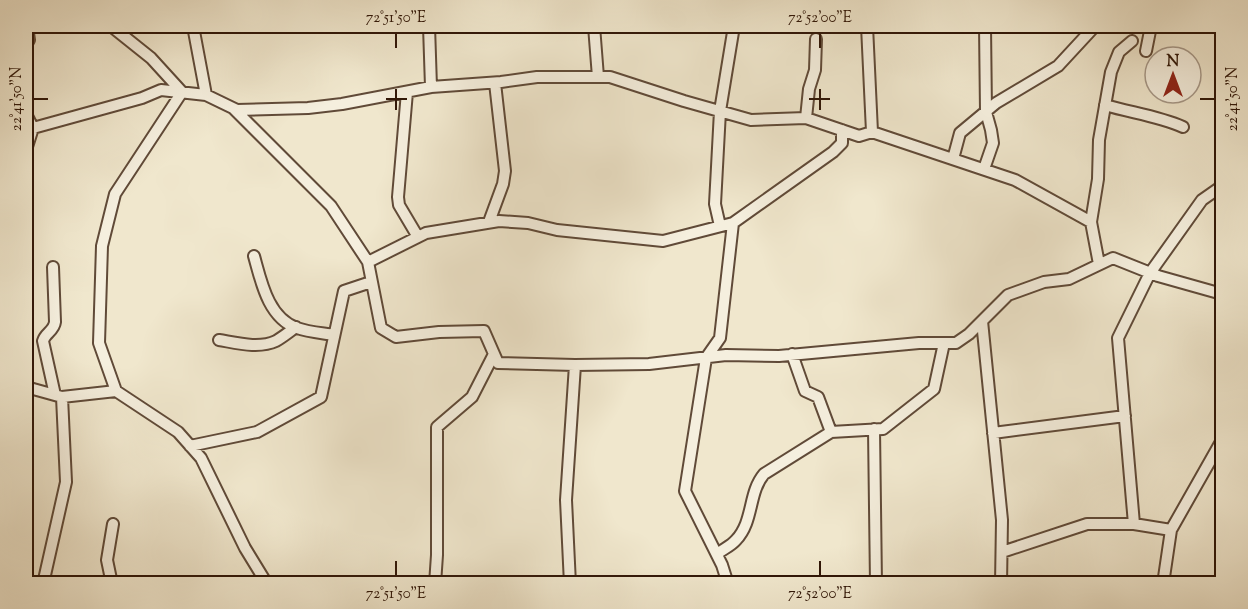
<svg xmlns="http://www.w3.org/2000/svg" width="1248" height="609" font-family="'Sorts Mill Goudy',serif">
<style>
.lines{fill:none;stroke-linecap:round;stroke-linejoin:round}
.minor-casing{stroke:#604a38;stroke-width:14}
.minor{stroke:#f5efde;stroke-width:10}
.ticks{fill:none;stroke:#301607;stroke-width:2}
.neatline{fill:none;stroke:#301607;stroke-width:2}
.ticks-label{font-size:15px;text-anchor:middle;fill:#301607}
</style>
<rect width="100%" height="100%" fill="#f0e7cd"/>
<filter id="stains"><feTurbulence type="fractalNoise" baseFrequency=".00333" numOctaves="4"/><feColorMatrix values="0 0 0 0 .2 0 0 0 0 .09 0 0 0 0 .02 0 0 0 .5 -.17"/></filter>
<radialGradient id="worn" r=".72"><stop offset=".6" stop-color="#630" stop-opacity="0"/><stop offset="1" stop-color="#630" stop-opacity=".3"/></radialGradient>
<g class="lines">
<g class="minor-casing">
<path id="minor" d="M111,26L151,58L182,92L115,194L102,246L99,343L116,391
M193,26L206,95
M429,26L431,87
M594,26L598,77
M867,26L872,132
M26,45L29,40L27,26
M1146,51L1151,26
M407,92L398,197L399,205L418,237
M1105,105C1132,113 1158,116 1183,127
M234,109L331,206L368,262L381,328L396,337L439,332L484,331L498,363L575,365L649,364L726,355L779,356L919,343H956L969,334L1008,295L1044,282L1069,279L1113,258L1158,276L1222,294
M26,114L33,128
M806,118L809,89L815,70L816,39
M26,150L33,128L142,98L161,90L206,95L237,110L308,108L342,104L431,87L501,82L537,77H610L684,101L751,120L806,118L859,136L872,132L1015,180L1091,222L1099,264
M953,159L960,133L996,103L1058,66L1095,26
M984,169L993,143L991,130L986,112L985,26
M489,222L503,184L505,171L495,83
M1091,222L1098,179L1099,140L1111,72L1119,52L1132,41
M720,226L715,204L720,111L734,26
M254,256C261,281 268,318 297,328C308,332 322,333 334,335
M368,262L426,233L499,221L528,223L557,230L663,241L733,223L833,152L842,143V130
M53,267L55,322C54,331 45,333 43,341L55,395
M982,321L1002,520L1001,584
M219,340C237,343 259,349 276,341C283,337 289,332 296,327
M792,354L805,391L818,397L831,432
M26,387L62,397L66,482L43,584
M62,397L116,391L178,432L201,458L245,548L267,584
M874,429L876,584
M993,433L1125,416
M190,446L257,432L321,397L344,291L371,282
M1134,524L1118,338L1150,273L1202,200L1222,186
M1002,552L1087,524H1134L1171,530
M717,554C723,549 731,546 736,540C754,521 748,493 764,474L831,432L883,429L934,389L944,343
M112,584L107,560L113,524
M435,584L437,555V427L472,397L494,354
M570,584L566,500L575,365
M728,584L722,565L685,491L706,358L720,338L733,223
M1163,584L1171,530L1222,440"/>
</g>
<use href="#minor" class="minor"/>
</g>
<path class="ticks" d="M396,33V48M820,33V48M396,89V110M820,89V110M33,99H48M386,99H407M809,99H830M1200,99H1215M396,561V576M820,561V576"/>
<rect width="1248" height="609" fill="none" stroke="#f0e7cd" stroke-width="66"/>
<g transform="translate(1173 75)"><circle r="28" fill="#f5efde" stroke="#a69888" stroke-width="1.5"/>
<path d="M0-4.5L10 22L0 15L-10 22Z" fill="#8f2418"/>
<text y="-9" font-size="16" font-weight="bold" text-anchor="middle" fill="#301607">N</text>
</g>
<rect x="33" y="33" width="1182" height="543" class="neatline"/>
<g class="ticks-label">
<text x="396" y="22">72°51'50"E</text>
<text x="820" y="22">72°52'00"E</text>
<text transform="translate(16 99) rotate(-90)" y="5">22°41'50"N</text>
<text transform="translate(1232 99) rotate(-90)" y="5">22°41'50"N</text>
<text x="396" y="598">72°51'50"E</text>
<text x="820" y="598">72°52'00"E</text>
</g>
<rect width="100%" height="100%" filter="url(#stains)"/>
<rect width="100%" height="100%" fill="url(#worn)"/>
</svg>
